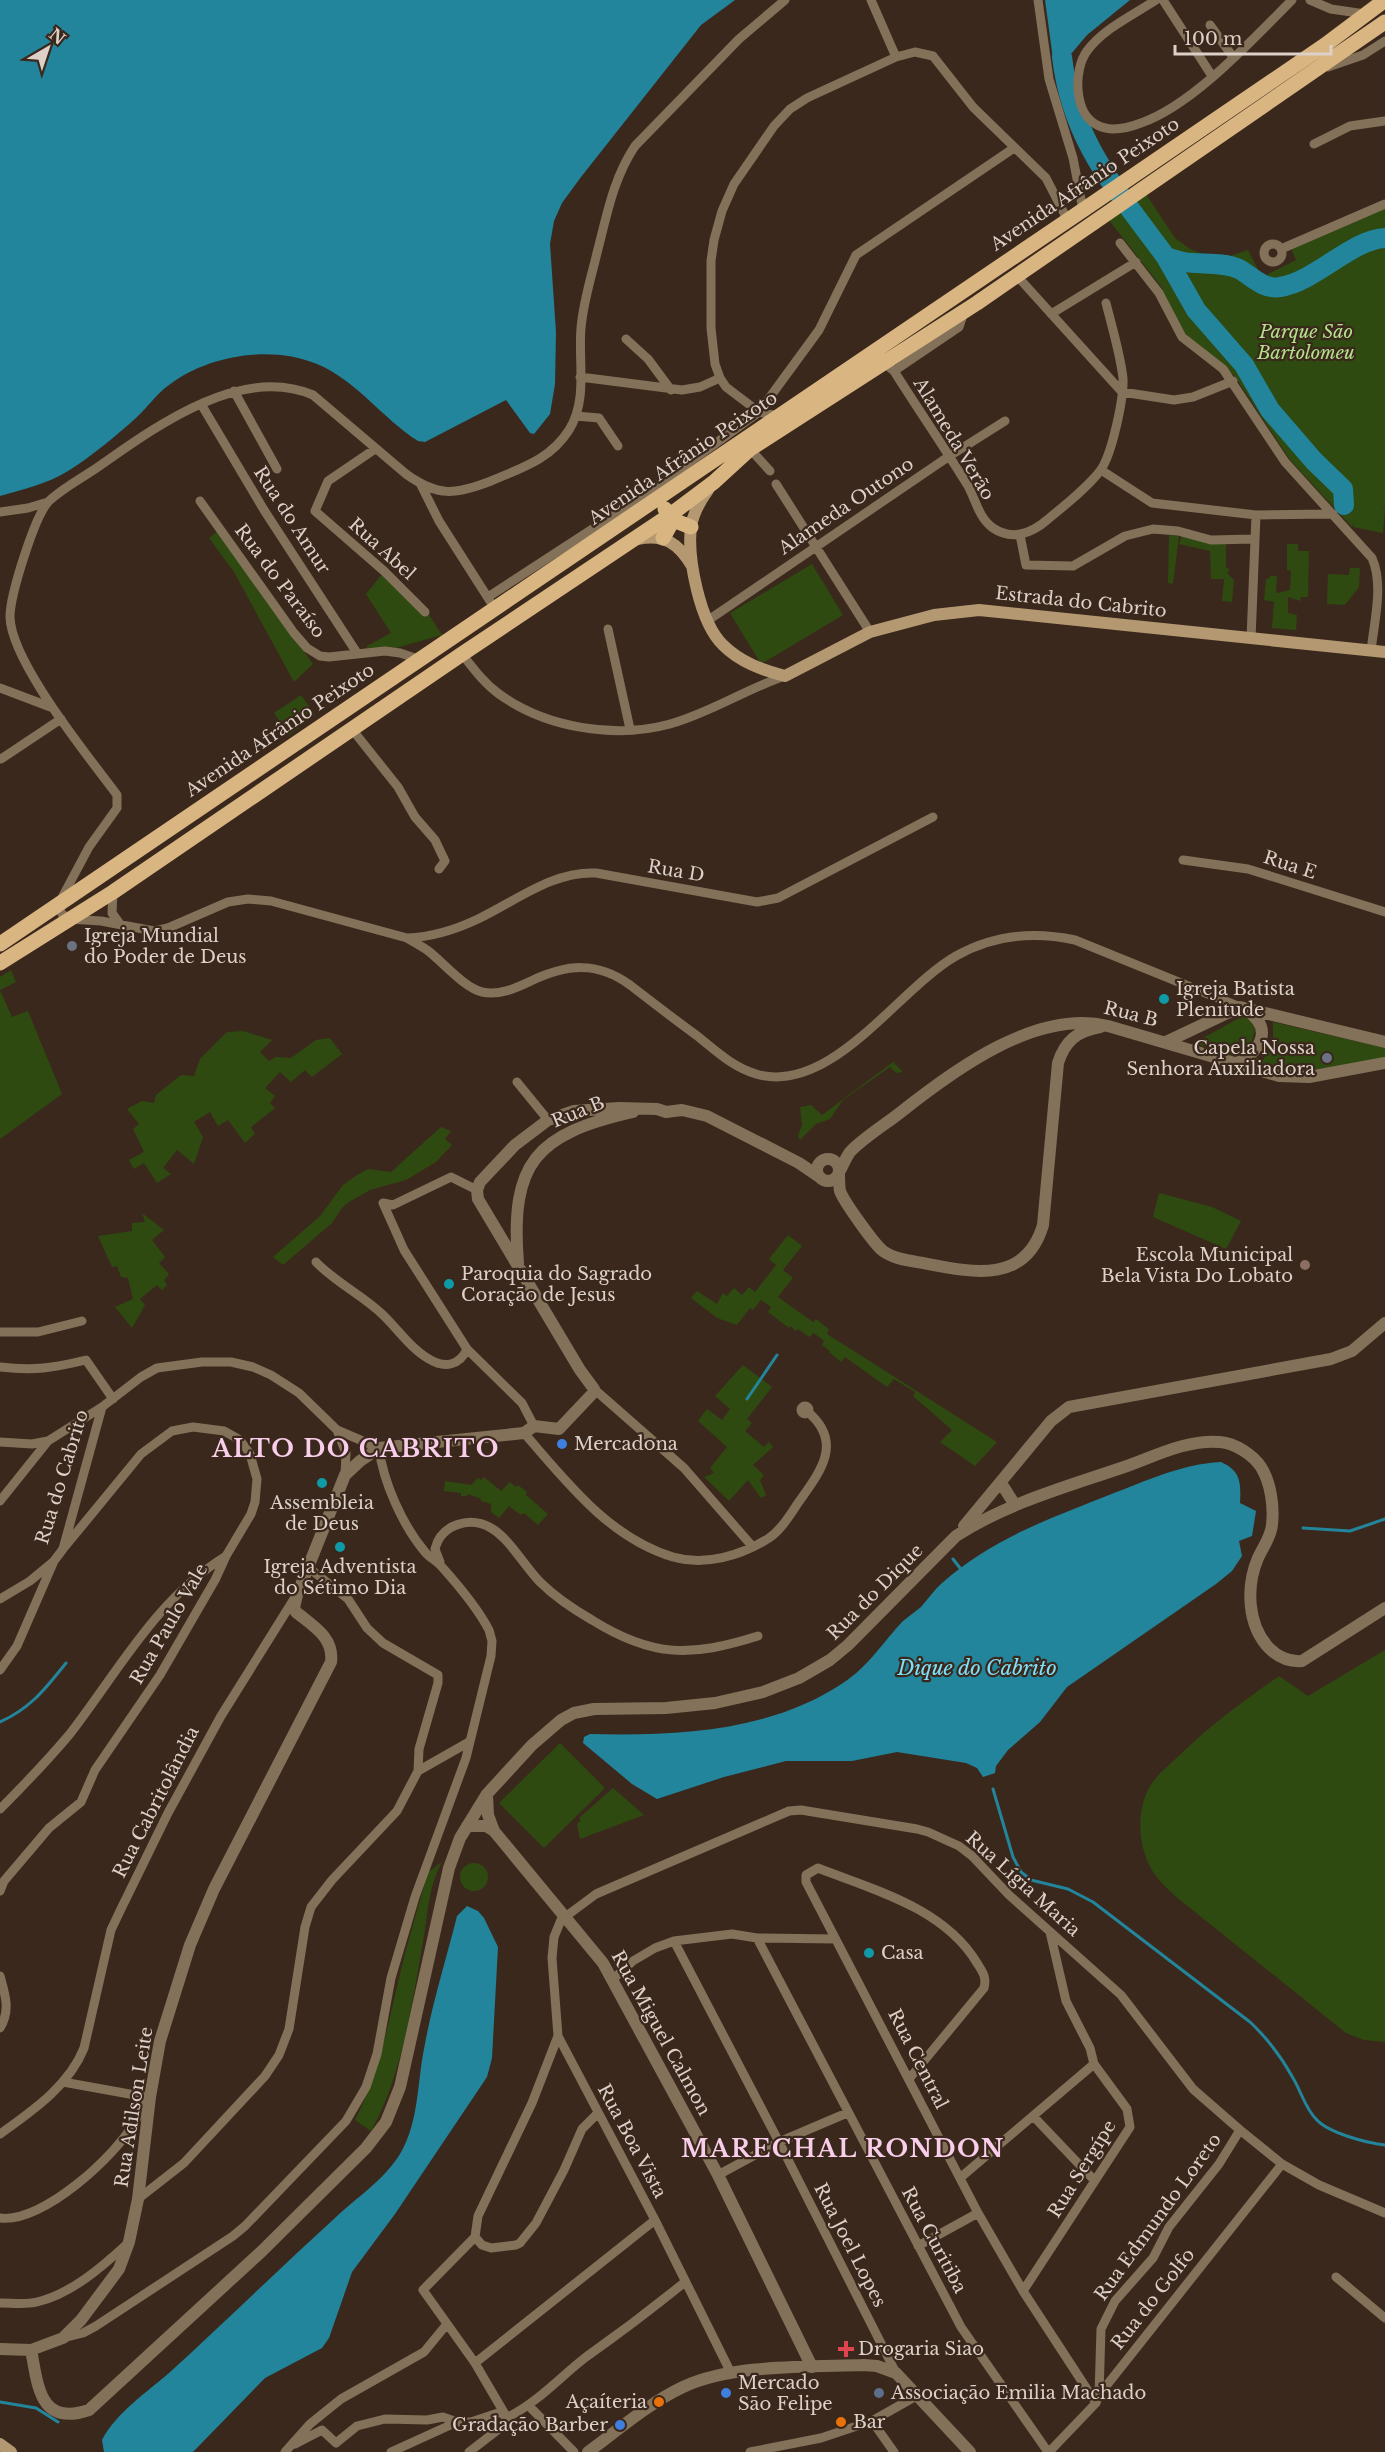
<svg xmlns="http://www.w3.org/2000/svg" width="1385" height="2452" font-family="'Libre Baskerville',serif">
<style>
.green{fill:#2e4a10}
.water{fill:#22859b}
.lines{fill:none;stroke-linecap:round;stroke-linejoin:round}
.stream{stroke:#22859b;stroke-width:3}
.river{stroke:#22859b;stroke-width:20}
.minor{stroke:#837159;stroke-width:9}
.tertiary{stroke:#837159;stroke-width:12}
.secondary{stroke:#b39871;stroke-width:12}
.primary{stroke:#d9b582;stroke-width:15}
.worship-dot{fill:#6b7280;stroke:#3b281c;stroke-width:2}
.culture-dot{fill:#0f9aa8;stroke:#3b281c;stroke-width:2}
.education-dot{fill:#8d6e63;stroke:#3b281c;stroke-width:2}
.shop-dot{fill:#3f7fe0;stroke:#3b281c;stroke-width:2}
.health-dot{fill:#e0444e;stroke:#3b281c;stroke-width:2}
.service-dot{fill:#5c6f8a;stroke:#3b281c;stroke-width:2}
.food-dot{fill:#e8710a;stroke:#3b281c;stroke-width:2}
.labels{text-anchor:middle;stroke-width:4.5;stroke-linejoin:round;paint-order:stroke}
.street-label{font-size:18px;fill:#dcd0c8;stroke:#3b281c}
.park-label{font-size:18px;font-style:italic;fill:#b3e18c;stroke:#3b281c}
.poi-label{font-size:18px;fill:#dcd0c8;stroke:#3b281c;text-anchor:start}
.water-label{font-size:20px;font-style:italic;fill:#7fe0fa;stroke:#3b281c}
.district-label{font-size:24px;font-weight:bold;letter-spacing:1.5px;fill:#f8ceea;stroke:#3b281c}
</style>
<rect width="100%" height="100%" fill="#3b281c"/>
<path class="green" d="M1146,194L1175,238L1190,249L1218,260L1248,250L1262,277L1296,260L1291,248L1385,207V508H1381L1385,509L1383,533L1353,527L1354,520L1352,527L1290,460L1234,375L1185,338L1160,285L1108,219Z
M217,532L313,664L294,682L234,572L209,538Z
M1169,535L1179,536L1173,584L1168,583Z
M1182,535L1226,541V567L1230,570L1227,573L1234,580L1232,602L1222,601L1224,579H1211L1210,551L1179,544Z
M1287,544H1298V551H1309L1308,597H1301L1300,601L1288,597V613L1297,615L1296,630L1272,628L1274,602L1264,600L1266,579L1270,578V576H1277L1276,593L1290,590L1291,571L1287,570Z
M812,564L843,615L761,664L730,613Z
M1350,568H1360L1359,587L1345,605L1327,604L1328,574L1349,575Z
M383,573L426,610L442,635L367,656V646L391,633L366,594Z
M301,695L315,715L289,735L274,713Z
M11,970L16,982L0,990L12,1017L28,1011L62,1094L0,1139V977Z
M1243,1016L1251,1021L1255,1030L1248,1055L1263,1060L1273,1043V1022L1385,1048V1058C1347,1066 1311,1073 1272,1069L1194,1043Z
M243,1031L272,1040L260,1052L269,1061L276,1057L291,1058L316,1040L330,1038L342,1054L312,1077L305,1070L291,1082L280,1072L265,1088L275,1096L270,1103L275,1108L251,1127L255,1134L245,1143L228,1120L218,1126L210,1112L194,1122L203,1137L194,1164L177,1150L163,1168L171,1174L157,1183L144,1163L134,1169L129,1160L144,1152L133,1129L139,1124L127,1109L142,1101L154,1103L156,1095L181,1075L194,1076L200,1059L227,1032Z
M893,1062L903,1072L896,1073L890,1067L843,1100L830,1119L816,1124L800,1140L798,1136L802,1125L800,1107L811,1105L822,1115Z
M441,1127L451,1131L445,1139L452,1145L436,1162L406,1180L370,1190L349,1202L342,1208L332,1223L283,1265L273,1257L320,1216L343,1185L357,1175L368,1169L391,1172Z
M1159,1193L1212,1207L1241,1221L1226,1249L1153,1217Z
M142,1213L164,1230L152,1240L165,1257L159,1263L169,1274L164,1280L167,1285L162,1290L157,1285L140,1299L145,1305L132,1328L115,1307L133,1299L128,1278L121,1277L117,1266L112,1267L98,1236L132,1231V1223L145,1222Z
M788,1235L802,1246L783,1270L793,1278L778,1297L813,1322L816,1319L829,1329L827,1334L997,1442L975,1466L940,1442L952,1430L913,1396L915,1392L894,1379L887,1387L845,1357L841,1362L829,1352L830,1351L822,1345L824,1341L814,1333L809,1337L798,1329L796,1331L791,1326L789,1328L768,1312L771,1307L761,1300L753,1310L750,1308L737,1325L717,1318L691,1298L697,1291L717,1304L723,1293L727,1296L734,1288L742,1295L749,1287L755,1292L776,1265L769,1259Z
M743,1365L772,1387L747,1419L752,1423L745,1431L764,1447L769,1442L773,1447L753,1465L764,1475L760,1480L766,1495L761,1498L748,1480L729,1501L704,1477L714,1473L710,1468L727,1447L698,1421L707,1409L722,1420L730,1409L715,1396Z
M484,1477L501,1491L510,1482L516,1487L518,1485L527,1492L526,1495L548,1514L538,1525L524,1513L521,1515L509,1506L499,1518L491,1512V1504L481,1501V1499L468,1494L467,1496H461V1493L444,1491L445,1481L471,1485L478,1478L481,1480Z
M1385,1650V2042L1364,2040L1346,2033L1180,1900C1173,1894 1166,1888 1160,1881C1138,1857 1134,1814 1150,1786C1158,1773 1174,1761 1185,1750C1214,1722 1246,1699 1279,1676L1308,1696Z
M560,1743L605,1788L544,1848L499,1803Z
M613,1788L644,1815L580,1839L577,1824L581,1820L579,1818Z
M442,1862C428,1887 428,1914 423,1942C412,2004 402,2076 371,2131L355,2120C379,2074 386,2032 398,1983C406,1946 418,1909 428,1872Z
M460 1877a14 14 0 1 1 28 0a14 14 0 1 1-28 0Z"/>
<path class="water" d="M0,0H735L701,25L581,177L562,203L554,221L550,244L556,332L555,384L550,414L534,434L530,433L506,400L425,442L418,441C383,419 356,380 317,364C270,345 209,355 169,385C156,394 148,407 137,417C116,436 92,456 68,471C47,484 24,489 0,496Z
M1045,0H1130L1087,35L1071,54L1053,59Z
M1221,1462C1241,1471 1241,1483 1240,1503L1256,1511L1252,1536L1239,1541L1242,1556L1232,1571L1216,1584L1067,1687L1040,1722L1008,1750L996,1766L995,1773L983,1777L977,1768L966,1763L897,1752L852,1761H786L724,1777L657,1799L632,1784L583,1743L584,1737L590,1734C675,1736 770,1732 843,1683C868,1667 883,1642 903,1621C909,1616 915,1612 921,1607C928,1599 934,1590 942,1583C993,1538 1047,1520 1109,1495C1146,1481 1181,1464 1221,1462Z
M467,1906L478,1911L484,1918L498,1947L492,2058L487,2077L395,2214L352,2272L329,2338L322,2348L265,2378L193,2452H104L102,2440C116,2413 146,2393 169,2373C225,2322 279,2269 335,2218C357,2197 384,2180 400,2154C419,2122 417,2084 424,2049C432,2004 446,1960 457,1916Z"/>
<g class="lines">
<path class="stream" d="M747,1399L777,1355
M1303,1528L1350,1531L1385,1519
M953,1559L960,1568
M0,1722C31,1708 45,1689 66,1663
M993,1789L1013,1857L1021,1872L1031,1880L1068,1889L1093,1902L1250,2022C1267,2038 1282,2058 1293,2078C1301,2091 1305,2108 1316,2119C1328,2133 1367,2143 1385,2145
M0,2402L36,2408L58,2422"/>
<path class="river" d="M1062,57C1072,142 1117,190 1166,257C1172,259 1178,261 1184,262C1201,265 1221,261 1239,269C1252,276 1263,290 1280,287C1315,282 1352,239 1385,238
M1166,257L1196,310L1244,365L1270,410L1314,461L1343,489L1344,505"/>
<path class="minor" d="M785,0L739,39L635,146C613,179 607,215 597,253C591,278 583,303 581,328C578,362 588,400 569,430C550,460 521,468 491,481C455,495 438,497 406,474L313,395C240,364 155,427 98,467C82,478 63,488 49,501C35,515 10,595 10,617C11,662 89,757 117,795V808L89,847L58,905L62,914L69,919L101,921L154,931L168,928L228,902L248,899L271,901L407,938C414,942 421,946 427,950C442,961 464,988 482,992C499,996 516,988 531,981C567,964 597,961 630,985C652,1002 674,1019 696,1035C715,1050 732,1067 756,1074C831,1096 898,989 956,956C993,935 1033,931 1075,940L1240,1007
M871,0L896,57
M1038,0L1049,79L1073,158L1083,210
M1156,0C1133,15 1103,29 1087,51C1073,70 1074,114 1097,125C1110,132 1128,128 1141,123C1193,105 1253,39 1292,0
M1163,0L1212,76
M1310,0L1331,9L1365,14
M1210,25L1233,57
M1328,67L1363,55L1385,41
M1314,144L1350,126L1385,121
M1120,243L1159,293L1182,337L1223,369L1285,462L1372,558C1384,585 1374,622 1371,651
M1264 253a9 9 0 1 1 18 0a9 9 0 1 1-18 0Z
M1281,249L1385,204
M1017,276L1122,392L1174,400L1193,397L1233,381
M1051,314L1136,262
M626,339L648,359L671,390
M889,367L894,371L959,327L964,312
M894,371C918,409 944,447 968,486C976,501 979,518 993,528C1012,541 1032,533 1047,520C1065,505 1086,489 1100,471C1112,455 1124,398 1123,378C1120,353 1112,327 1106,303
M580,377L682,390L700,387L720,378
M234,391L277,469
M201,404L264,510L357,653
M576,416L599,418L618,446
M778,416L759,412L726,387L720,378L715,364L711,328V261L714,240L722,211L734,184L774,126L790,109L807,98L896,57L915,52L933,56L973,107L1046,178L1068,221
M375,449L328,481L315,511L384,571L425,612
M750,449L770,471
M1101,470L1152,503L1256,515L1333,514
M776,484L870,632
M421,485L439,521L490,601
M200,501L294,633L307,648L320,656L329,657L385,651L400,653L418,659
M0,512L28,508L48,502
M1020,535L1026,565L1073,566L1125,536L1153,529L1178,531L1211,540L1255,539
M488,597L643,496L759,412L819,330L856,255L1014,148
M707,621L948,457L1005,421
M608,629L630,729
M1251,639L1256,515
M462,654C473,668 484,683 499,694C546,728 615,739 670,724C710,713 746,689 785,676
M0,688L53,708
M351,728L398,787L415,817L435,840L445,861L439,869
M1,759L61,719
M1183,860L1248,869L1385,912
M113,892L112,913L120,924
M407,938C432,937 455,930 478,919C516,901 552,871 596,873L757,902L778,898L933,817
M517,1082L548,1120
M477,1190L451,1177L393,1205L383,1203L404,1250L467,1349L522,1403L534,1426
M316,1262C335,1282 362,1295 382,1314C397,1328 411,1349 429,1359C445,1369 460,1365 467,1349
M0,1332H38L82,1321
M0,1367C34,1371 53,1368 86,1360L113,1399
M594,1389L684,1468L752,1546
M801 1410a4 4 0 1 1 8 0a4 4 0 1 1-8 0Z
M524,1433C566,1481 609,1538 673,1557C705,1566 741,1556 769,1538C781,1530 790,1515 798,1503C820,1472 844,1443 808,1412
M0,1442L32,1444L48,1441L102,1407
M0,1501L48,1441
M440,1562L435,1549C441,1524 470,1516 491,1528C509,1538 525,1567 540,1582C556,1598 573,1609 592,1620C653,1658 691,1657 758,1636
M0,1599L30,1581L53,1562
M0,1670L17,1646L54,1561L63,1549L102,1407L141,1377L157,1368L202,1362H231L253,1367L271,1375L299,1393L337,1430L346,1453L345,1475
M418,1771L469,1742
M0,1809C24,1785 47,1761 69,1735C118,1672 156,1599 226,1556
M0,1891L4,1881L49,1828L81,1802L95,1770L160,1675L215,1580L226,1556L251,1514L255,1502L257,1479L250,1454L240,1440L224,1431L193,1427L172,1431L141,1454L63,1549
M757,1938L961,2327L1048,2452
M674,1941L779,2142L896,2373
M0,1976C5,1994 11,2010 0,2028
M612,1980L633,1961L655,1948L674,1941L732,1934L757,1938L835,1939
M909,2079L984,1988C987,1977 982,1971 977,1963C944,1908 874,1890 818,1868L806,1875V1882L978,2213L1023,2291L1096,2403
M63,2082L146,2097
M1034,2117L1095,2181
M0,2134C32,2111 69,2086 84,2048L111,1930L120,1911L168,1813L221,1716L294,1599
M718,2175L779,2142L847,2113
M960,2178L1094,2064
M138,2199L184,2163L265,2076L279,2055L289,2029L305,1927L311,1907L332,1880L397,1811L418,1771L419,1749L438,1683V1675L383,1643L367,1628L348,1599L309,1568
M0,2218C42,2224 117,2155 136,2120C140,2114 140,2105 141,2097
M475,2237L423,2290L475,2363L506,2416
M475,2237L478,2216L532,2103L558,2036
M475,2237L482,2245L491,2248L516,2245L520,2243L536,2223L564,2170L582,2129L598,2113
M918,2246L978,2213
M1336,2277L1385,2318
M1023,2291L1130,2127L1127,2109L1094,2064L1090,2048L1066,2001L1050,1932
M0,2303C13,2303 25,2305 37,2302C71,2294 102,2267 127,2244
M63,2338L83,2333L96,2326L233,2236L245,2226L346,2121L366,2087L377,2054L391,1978L415,1897L466,1758L491,1656L492,1641L489,1630C477,1607 459,1586 442,1567C437,1561 430,1558 425,1552C403,1526 383,1482 379,1448L337,1430
M475,2363L655,2220
M731,2373L655,2220L558,2036L552,1958L554,1937L561,1920L596,1894L789,1811L801,1810L917,1829L928,1832L959,1846L972,1856L1009,1895L1121,1995L1193,2089L1240,2130L1282,2164L1319,2185L1385,2213
M1099,2395L1101,2329L1115,2301L1153,2258L1169,2227L1219,2164L1240,2130
M529,2406L574,2452
M872,2421L894,2452
M295,2444L322,2430L336,2443L357,2426L385,2419L427,2420L443,2417L457,2422H471L501,2412L509,2421
M285,2452L310,2424L341,2399L424,2352L447,2324
M391,2452L457,2422
M469,2452L509,2421L510,2416C539,2401 560,2377 586,2357C620,2333 653,2308 685,2282
M750,2452L821,2438L872,2421L918,2395
M1049,2452L1096,2403L1099,2395L1282,2164"/>
<path class="tertiary" d="M1166,1042L1240,1007L1385,1042
M1235,1064C1260,1052 1275,1029 1246,1010
M817 1170a11 11 0 1 1 22 0a11 11 0 1 1-22 0Z
M839,1172C843,1166 846,1157 850,1152C863,1138 886,1124 901,1112C954,1070 1036,1009 1108,1026L1279,1076L1309,1077L1385,1063
M839,1173C839,1178 839,1186 840,1191C844,1202 875,1245 883,1251C895,1260 914,1261 928,1264C975,1273 1026,1283 1043,1225L1058,1063C1065,1041 1077,1031 1100,1027
M518,1263C510,1162 536,1134 633,1112
M1001,1483L1015,1505
M964,1526L1051,1421L1069,1407L1331,1359L1352,1351L1385,1323
M487,1795L488,1815L494,1831
M467,1826H486L494,1831L603,1963L718,2175L812,2367
M0,2349L31,2350L63,2338L81,2320L119,2269L129,2242L138,2199L150,2097L160,2041L190,1945L214,1889L331,1662C334,1637 313,1626 296,1612L294,1608L297,1595L345,1475L360,1461L379,1448L524,1433L534,1426L559,1429L594,1392V1389L580,1370L478,1199L477,1190L480,1182L515,1145L548,1120L574,1111L619,1108L657,1109L666,1112L682,1110L707,1116L799,1163L821,1178
M31,2350C38,2385 39,2427 89,2410L262,2251L366,2148L386,2122L400,2087L449,1868L460,1838L487,1794L532,1745L561,1720L574,1713L594,1709L666,1708L715,1703L763,1692L799,1678L830,1660L848,1645L956,1536C1007,1503 1066,1487 1124,1467C1153,1457 1187,1439 1220,1442C1235,1443 1253,1455 1261,1467C1271,1483 1274,1507 1272,1525C1271,1537 1263,1547 1258,1558C1246,1586 1247,1625 1269,1648C1278,1657 1289,1662 1302,1661L1385,1608
M588,2452C618,2430 649,2403 683,2387C732,2364 810,2367 864,2365L877,2366L896,2373L970,2452"/>
<path class="secondary" d="M708,490C700,501 693,513 691,527C687,558 700,623 723,645C740,662 762,670 785,676L870,632L934,615L979,610L1385,652
M638,539C664,533 679,544 692,566
M0,2444L11,2452"/>
<path class="primary" d="M665,509L673,520L691,527
M663,538L673,520
M0,944L1083,210L1325,45L1385,0
M0,963L113,892L462,654L670,515L714,482L750,449L977,303L1385,22"/>
</g>
<g class="worship-dot">
<circle cx="72" cy="946" r="6"/>
<circle cx="1327" cy="1058" r="6"/>
</g>
<g class="culture-dot">
<circle cx="1164" cy="999" r="6"/>
<circle cx="449" cy="1284" r="6"/>
<circle cx="322" cy="1483" r="6"/>
<circle cx="340" cy="1547" r="6"/>
<circle cx="869" cy="1953" r="6"/>
</g>
<circle class="education-dot" cx="1305" cy="1265" r="6"/>
<g class="shop-dot">
<circle cx="562" cy="1444" r="6"/>
<circle cx="726" cy="2393" r="6"/>
<circle cx="620" cy="2425" r="6"/>
</g>
<path class="health-dot" d="M843 2340h6v6h6v6h-6v6h-6v-6h-6v-6h6z"/>
<circle class="service-dot" cx="879" cy="2393" r="6"/>
<g class="food-dot">
<circle cx="659" cy="2402" r="6"/>
<circle cx="841" cy="2422" r="6"/>
</g>
<g class="labels">
<g class="street-label">
<text transform="translate(1085 184) rotate(-34)" y="6">Avenida Afrânio Peixoto</text>
<text transform="translate(954 439) rotate(59)" y="6">Alameda Verão</text>
<text transform="translate(683 458) rotate(-34)" y="6">Avenida Afrânio Peixoto</text>
<text transform="translate(846 506) rotate(-34)" y="6">Alameda Outono</text>
<text transform="translate(292 520) rotate(57)" y="6">Rua do Amur</text>
<text transform="translate(382 549) rotate(42)" y="6">Rua Abel</text>
<text transform="translate(280 581) rotate(53)" y="6">Rua do Paraíso</text>
<text transform="translate(1081 602) rotate(6)" y="6">Estrada do Cabrito</text>
<text transform="translate(280 730) rotate(-34)" y="6">Avenida Afrânio Peixoto</text>
<text transform="translate(1290 865) rotate(18)" y="6">Rua E</text>
<text transform="translate(676 871) rotate(10)" y="6">Rua D</text>
<text transform="translate(1131 1014) rotate(14)" y="6">Rua B</text>
<text transform="translate(578 1112) rotate(-22)" y="6">Rua B</text>
<text transform="translate(62 1477) rotate(-73)" y="6">Rua do Cabrito</text>
<text transform="translate(875 1592) rotate(-45)" y="6">Rua do Dique</text>
<text transform="translate(169 1624) rotate(-60)" y="6">Rua Paulo Vale</text>
<text transform="translate(156 1802) rotate(-63)" y="6">Rua Cabritolândia</text>
<text transform="translate(1023 1884) rotate(42)" y="6">Rua Lígia Maria</text>
<text transform="translate(661 2033) rotate(61)" y="6">Rua Miguel Calmon</text>
<text transform="translate(918 2059) rotate(63)" y="6">Rua Central</text>
<text transform="translate(134 2107) rotate(-81)" y="6">Rua Adilson Leite</text>
<text transform="translate(632 2141) rotate(62)" y="6">Rua Boa Vista</text>
<text transform="translate(1082 2169) rotate(-58)" y="6">Rua Sergípe</text>
<text transform="translate(1158 2217) rotate(-54)" y="6">Rua Edmundo Loreto</text>
<text transform="translate(934 2240) rotate(62)" y="6">Rua Curitiba</text>
<text transform="translate(850 2245) rotate(63)" y="6">Rua Joel Lopes</text>
<text transform="translate(1153 2299) rotate(-52)" y="6">Rua do Golfo</text>
</g>
<g class="park-label">
<text x="1306" y="338">Parque São<tspan x="1306" dy="21">Bartolomeu</tspan></text>
</g>
<g class="poi-label">
<text x="84" y="942">Igreja Mundial<tspan x="84" dy="21">do Poder de Deus</tspan></text>
<text x="1176" y="995">Igreja Batista<tspan x="1176" dy="21">Plenitude</tspan></text>
<text x="1315" y="1054" text-anchor="end">Capela Nossa<tspan x="1315" dy="21">Senhora Auxiliadora</tspan></text>
<text x="1293" y="1261" text-anchor="end">Escola Municipal<tspan x="1293" dy="21">Bela Vista Do Lobato</tspan></text>
<text x="461" y="1280">Paroquia do Sagrado<tspan x="461" dy="21">Coração de Jesus</tspan></text>
<text x="574" y="1450">Mercadona</text>
<text x="322" y="1509" text-anchor="middle">Assembleia<tspan x="322" dy="21">de Deus</tspan></text>
<text x="340" y="1573" text-anchor="middle">Igreja Adventista<tspan x="340" dy="21">do Sétimo Dia</tspan></text>
<text x="881" y="1959">Casa</text>
<text x="858" y="2355">Drogaria Siao</text>
<text x="738" y="2389">Mercado<tspan x="738" dy="21">São Felipe</tspan></text>
<text x="891" y="2399">Associação Emilia Machado</text>
<text x="647" y="2408" text-anchor="end">Açaíteria</text>
<text x="853" y="2428">Bar</text>
<text x="608" y="2431" text-anchor="end">Gradação Barber</text>
</g>
<g class="water-label">
<text x="977" y="1675">Dique do Cabrito</text>
</g>
<g class="district-label">
<text x="356" y="1457">ALTO DO CABRITO</text>
<text x="843" y="2157">MARECHAL RONDON</text>
</g>
</g>
<g transform="translate(48 48) rotate(39)" stroke="#3b281c" stroke-width="4.5" paint-order="stroke">
<path d="M0-4.5L10 22L0 15L-10 22Z" fill="#dcd0c8"/>
<text y="-9" font-size="16" font-weight="bold" text-anchor="middle" fill="#dcd0c8">N</text>
</g>
<path d="M1175 45v9h156v-9" fill="none" stroke="#dcd0c8" stroke-width="3"/>
<text x="1184" y="45" font-size="18" fill="#dcd0c8" stroke="#3b281c" stroke-width="4.5" paint-order="stroke">100 m</text>
</svg>
